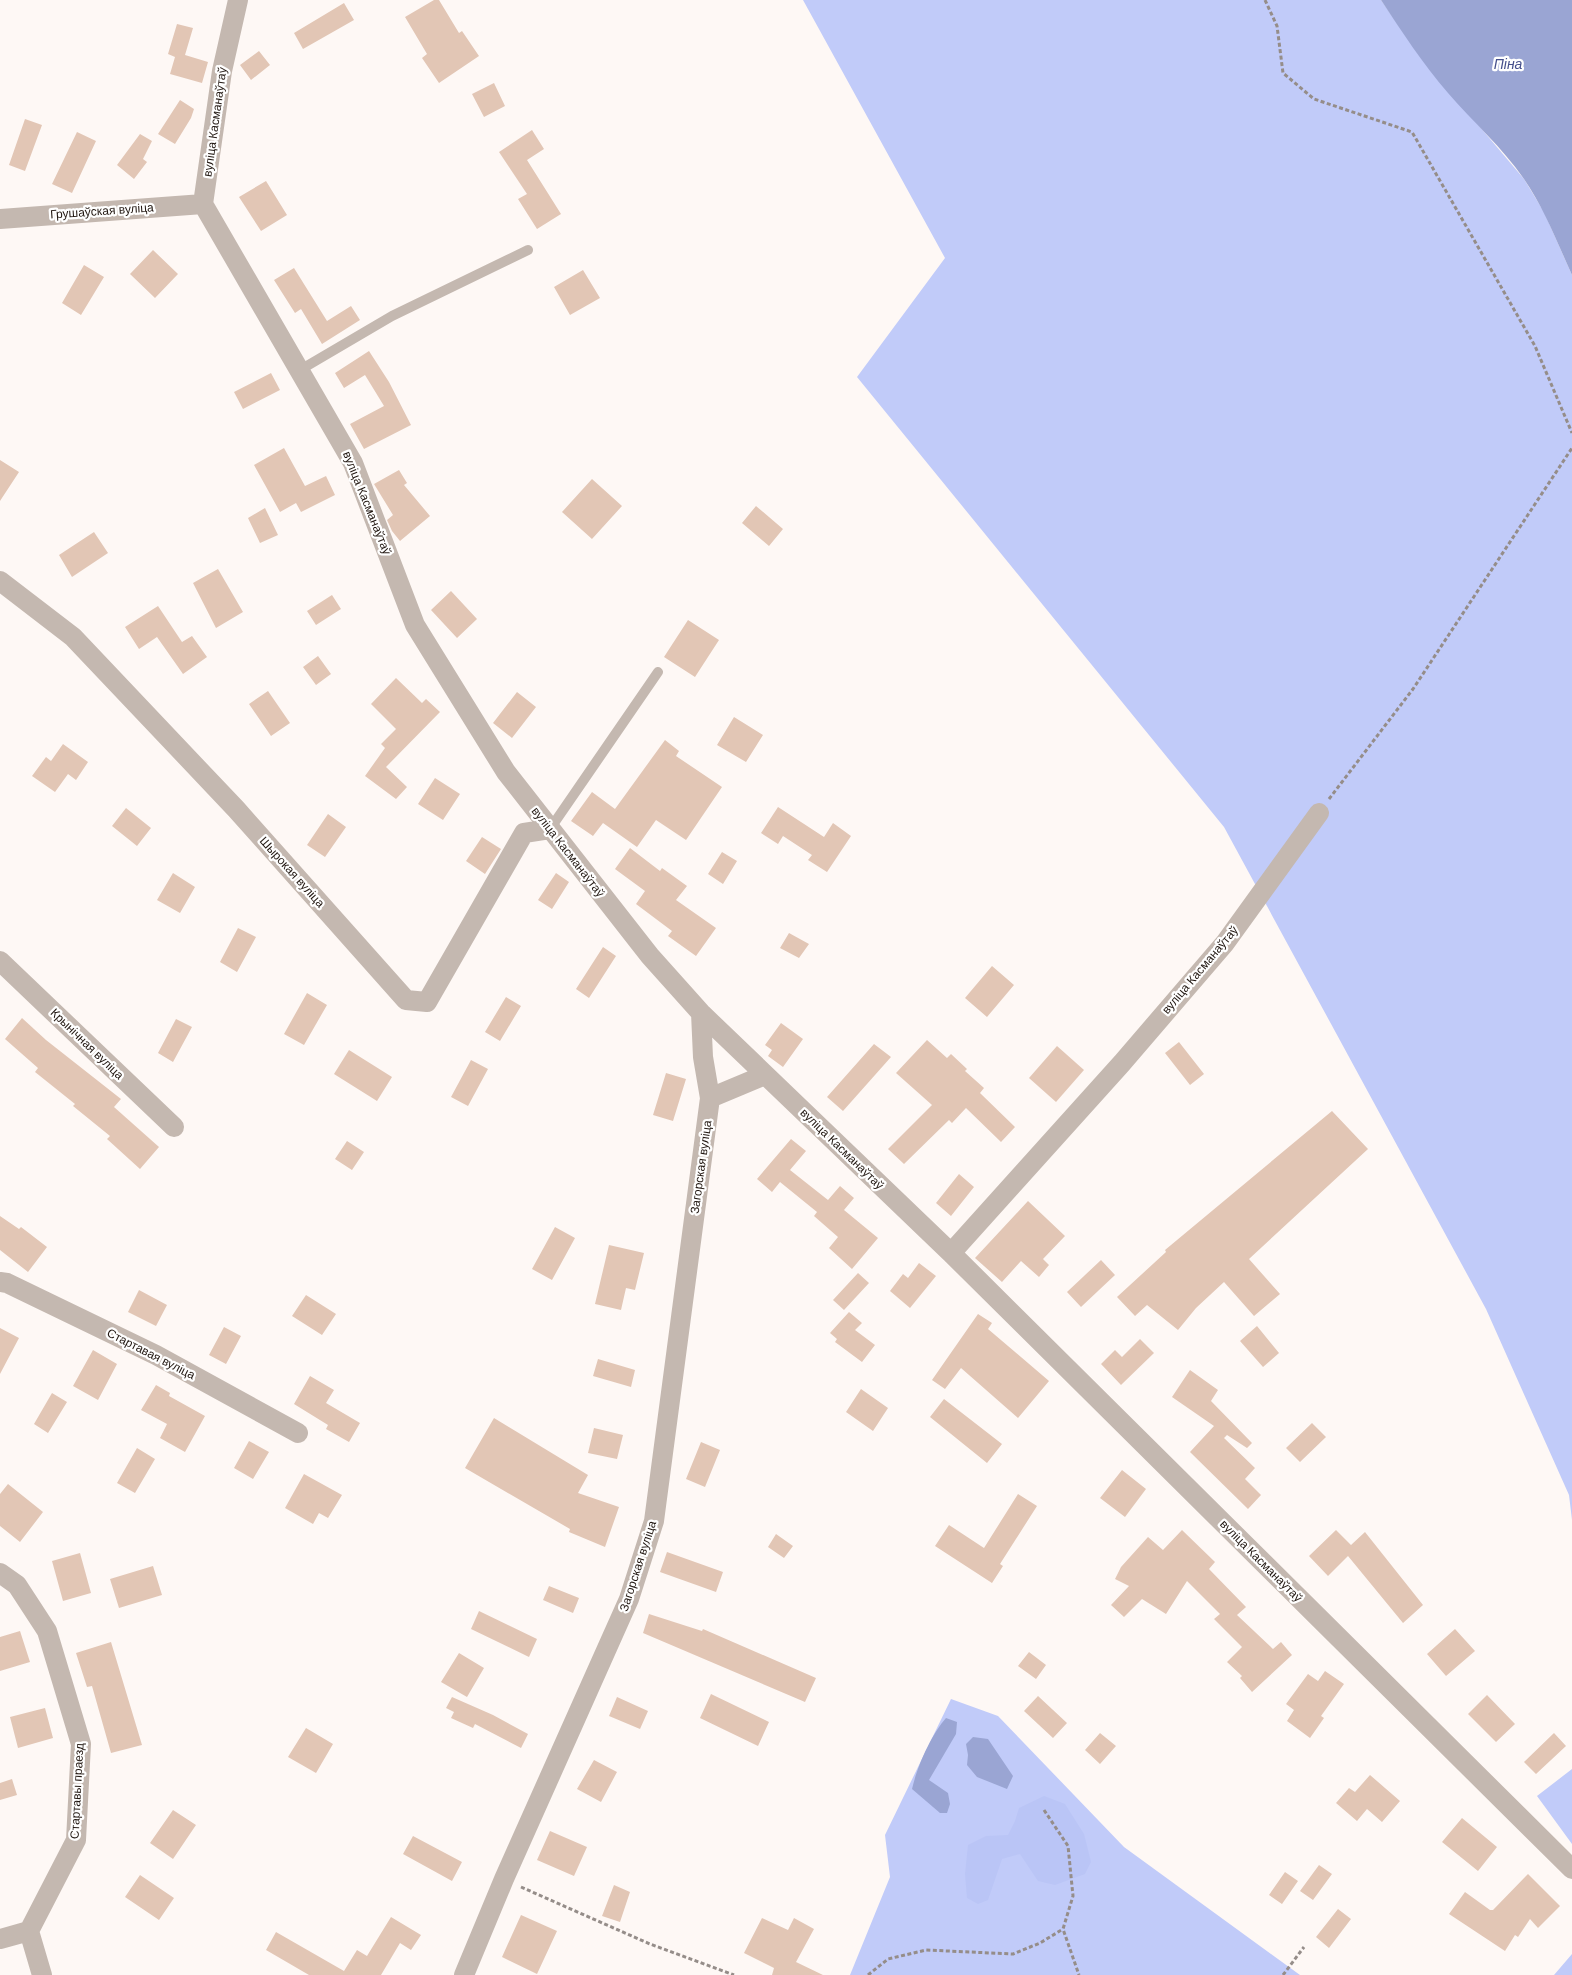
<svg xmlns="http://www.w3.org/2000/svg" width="1572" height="1975" font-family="Arial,sans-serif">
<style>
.green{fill:#c1cbf9}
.forest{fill:#bac5f6}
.water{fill:#9aa5d3}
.building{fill:#e2c6b5}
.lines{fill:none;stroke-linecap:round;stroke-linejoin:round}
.path{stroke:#958d89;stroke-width:3;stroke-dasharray:4 2.5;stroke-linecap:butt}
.lane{stroke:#c4b8b0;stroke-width:10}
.street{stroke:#c4b8b0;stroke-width:20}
.labels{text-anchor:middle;stroke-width:4.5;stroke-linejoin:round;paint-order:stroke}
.street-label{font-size:12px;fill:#211711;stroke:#fff}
.water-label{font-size:14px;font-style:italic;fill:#46508c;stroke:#fff}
</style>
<rect width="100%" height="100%" fill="#fef8f5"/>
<path class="green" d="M803,0H1381L1419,55L1524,179L1544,212L1572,275V1520L1569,1495L1486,1309L1224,827L857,377L945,258Z
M951,1699L998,1716L1124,1847L1300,1975H850L890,1877L885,1835Z
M1572,1769V1844L1537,1796Z
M1572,1954V1975H1554Z"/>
<path class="forest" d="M1044,1796L1065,1804L1084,1834L1091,1862L1085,1874L1055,1885L1038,1881L1020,1854L1002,1859L988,1900L978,1904L967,1898L965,1874L968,1845L986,1836L1008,1835L1015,1821L1019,1808Z"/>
<path class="water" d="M1381,0H1572V275C1557,242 1544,208 1524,179C1502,147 1473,122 1448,93C1423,64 1402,32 1381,0Z
M946,1718L957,1722L956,1734L929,1780L948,1793L950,1804L947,1813H940L912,1789C917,1767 931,1735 946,1718Z
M973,1737L988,1739L1013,1776L1007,1789L977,1777L967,1765L968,1755L966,1744Z"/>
<path class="building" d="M434,0H439L459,33L462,31L479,56L439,83L422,58L427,54L405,17Z
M344,3L354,20L303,49L294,33Z
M177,24L193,28L185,55L208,62L202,83L170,74L175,57L168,54Z
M259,51L270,65L251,80L240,65Z
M494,83L505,106L484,117L472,94Z
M180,100L194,109L191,118L175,144L158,134Z
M25,119L42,125L25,171L9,165Z
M532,130L544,149L527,160L561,214L537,229L518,199L527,194L499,152Z
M77,132L96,141L72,193L52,184Z
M140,134L152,141L143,159L147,162L134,179L117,165Z
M266,181L287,215L261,231L239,197Z
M153,250L178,274L155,298L130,274Z
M84,265L104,277L81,315L62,303Z
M294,268L327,321L351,306L360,320L322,344L301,309L295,313L274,280Z
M583,270L600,298L570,315L554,287Z
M369,351L389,382L411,425L364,449L350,424L384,406L365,375L344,388L335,373Z
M271,373L280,390L243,409L234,392Z
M284,448L305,486L326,476L335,495L301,512L296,503L280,512L254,465Z
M0,460L19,472L0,501Z
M399,470L407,483L404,485L430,516L400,541L392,531L387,520L393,515L374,484Z
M592,479L622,506L592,539L562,512Z
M756,506L783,529L769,546L742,523Z
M265,508L278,535L260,543L248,518Z
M94,532L108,553L72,577L59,555Z
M218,569L243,612L216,628L193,583Z
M451,591L477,619L457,638L431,610Z
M332,595L341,609L316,625L307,611Z
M158,606L182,642L192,636L207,657L183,674L157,637L139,649L125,627Z
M688,620L719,640L695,677L664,657Z
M318,656L331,674L316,685L303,667Z
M396,678L422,703L426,699L440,712L386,767L407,787L396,799L365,776L385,748L381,744L396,729L371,704Z
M268,691L290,723L271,736L249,704Z
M517,692L536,707L512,738L493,723Z
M734,717L763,735L746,762L717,745Z
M665,740L679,751L676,756L722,787L686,840L656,820L637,847L603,823L593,836L571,821L592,792L615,809Z
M63,744L88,762L76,780L68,774L55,792L32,776L46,757L51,761Z
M435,778L460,794L443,820L418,804Z
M778,807L824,837L833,823L851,836L827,872L808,860L812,855L783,836L778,844L761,833Z
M126,808L151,828L137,846L112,826Z
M328,814L346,827L325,857L307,845Z
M482,837L501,849L485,874L466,861Z
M630,848L660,871L662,868L687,886L676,900L716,928L696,956L668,936L672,931L636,904L645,891L615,869Z
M722,852L737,861L723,884L708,874Z
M173,873L195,887L180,913L157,900Z
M556,873L569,882L552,909L538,900Z
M238,928L256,937L237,972L220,962Z
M789,933L809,944L799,958L780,948Z
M603,947L616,956L589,998L576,989Z
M992,966L1014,985L987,1017L965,998Z
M307,993L327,1005L304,1045L284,1034Z
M506,997L521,1006L500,1041L485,1032Z
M22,1018L46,1040L121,1099L114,1107L159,1147L140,1169L107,1139L110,1136L73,1106L75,1104L35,1072L38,1068L5,1039Z
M176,1019L192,1027L173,1062L158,1053Z
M781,1023L803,1039L783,1067L768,1056L772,1050L765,1045Z
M927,1040L947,1058L951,1054L967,1069L965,1071L984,1088L980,1093L1015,1127L1001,1142L966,1108L952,1123L949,1120L904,1164L888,1149L932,1105L896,1073Z
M1179,1042L1204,1074L1190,1085L1165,1053Z
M874,1044L891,1057L843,1111L827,1097Z
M1057,1046L1084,1070L1056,1102L1029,1078Z
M349,1050L392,1077L377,1101L334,1074Z
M471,1060L488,1069L468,1106L451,1097Z
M666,1073L686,1079L673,1121L653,1115Z
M1332,1111L1368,1149L1249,1259L1280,1294L1254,1316L1224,1282L1196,1308L1178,1330L1147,1305L1135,1316L1117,1297L1166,1252L1165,1250Z
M791,1139L806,1151L790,1170L828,1200L840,1186L854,1198L844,1210L878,1238L852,1269L829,1248L838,1237L814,1216L817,1212L780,1182L772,1192L757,1179Z
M347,1141L364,1152L352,1170L335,1159Z
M959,1174L974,1187L951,1216L936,1203Z
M1028,1201L1065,1236L1043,1259L1049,1265L1039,1277L1021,1261L1002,1282L975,1258Z
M0,1216L19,1229L21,1227L47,1247L28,1272L0,1250Z
M555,1227L575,1238L552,1280L532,1269Z
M609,1245L644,1253L635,1290L626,1288L621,1310L595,1304Z
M1101,1260L1115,1275L1081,1307L1067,1292Z
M919,1263L936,1276L910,1308L890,1291L903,1274L908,1278Z
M858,1273L869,1283L844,1310L833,1300Z
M139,1290L167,1305L156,1326L128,1312Z
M306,1295L336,1314L322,1335L292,1316Z
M849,1312L862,1323L855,1330L875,1345L862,1362L835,1342L837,1339L830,1333Z
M978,1314L992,1323L988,1329L1049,1381L1018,1418L961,1368L945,1389L932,1380Z
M1257,1326L1279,1353L1263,1367L1240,1341Z
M224,1327L241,1336L226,1364L209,1355Z
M0,1328L19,1338L0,1374Z
M1140,1339L1154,1353L1121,1385L1101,1364L1115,1350L1122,1357Z
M93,1350L117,1364L98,1400L73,1386Z
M598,1359L635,1370L631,1387L593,1376Z
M1190,1370L1218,1390L1211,1401L1252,1443L1247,1448L1227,1435L1224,1438L1255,1468L1245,1479L1261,1495L1248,1509L1190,1452L1214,1426L1172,1397Z
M310,1376L334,1390L326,1403L360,1423L349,1442L326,1429L328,1425L294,1404Z
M156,1385L170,1393L169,1396L205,1416L185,1452L160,1438L167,1424L141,1410Z
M861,1389L888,1408L873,1431L846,1412Z
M52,1393L67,1402L48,1433L34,1424Z
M944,1399L1002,1444L987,1463L930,1417Z
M494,1418L588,1475L578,1493L619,1507L605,1547L569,1532L570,1529L465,1468Z
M1312,1423L1326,1437L1300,1462L1286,1448Z
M594,1428L623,1435L617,1459L588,1453Z
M249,1441L269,1452L253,1479L234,1468Z
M701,1442L720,1450L705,1487L686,1479Z
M137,1448L155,1459L135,1493L117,1483Z
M1122,1470L1146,1489L1125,1517L1100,1498Z
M304,1474L342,1495L328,1518L319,1513L313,1524L285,1508Z
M8,1484L43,1512L20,1542L0,1526V1494Z
M1018,1494L1037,1506L1000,1564L1003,1566L992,1583L935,1546L949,1525L984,1548Z
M1182,1530L1215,1562L1209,1569L1246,1607L1237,1615L1273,1649L1281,1642L1292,1655L1252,1692L1240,1678L1242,1676L1227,1662L1242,1647L1214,1619L1220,1614L1187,1581L1166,1614L1142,1599L1124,1617L1111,1605L1129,1586L1115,1579L1121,1567L1148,1537L1163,1550Z
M1336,1530L1351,1545L1365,1532L1423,1605L1403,1623L1348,1556L1328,1576L1309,1556Z
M776,1534L793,1546L784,1558L768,1547Z
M667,1552L723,1572L716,1592L660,1572Z
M80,1553L91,1593L63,1601L52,1561Z
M153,1566L162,1595L119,1608L110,1579Z
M549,1586L579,1598L573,1613L543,1600Z
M479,1611L537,1639L529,1657L471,1629Z
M649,1614L702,1631L703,1629L816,1678L805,1702L643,1633Z
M1455,1629L1475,1651L1446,1676L1427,1654Z
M20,1631L30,1662L0,1671V1637Z
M111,1642L142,1745L111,1753L92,1686L87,1687L76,1653Z
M1029,1652L1046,1665L1036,1679L1018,1666Z
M459,1653L484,1668L467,1697L441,1682Z
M1325,1671L1344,1684L1321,1716L1324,1718L1310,1738L1287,1721L1294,1710L1286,1704L1308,1674L1318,1681Z
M711,1694L769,1722L758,1746L700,1718Z
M1487,1695L1515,1724L1496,1742L1468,1714Z
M1038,1696L1067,1723L1053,1738L1024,1711Z
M452,1697L493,1715L528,1734L521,1748L475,1724L473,1728L451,1718L454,1712L446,1708Z
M617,1697L648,1711L640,1729L609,1716Z
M45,1708L53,1738L18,1748L10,1717Z
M306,1728L333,1744L316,1773L288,1757Z
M1100,1733L1116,1746L1100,1764L1085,1750Z
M1554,1733L1566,1746L1536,1774L1524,1762Z
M594,1760L617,1772L601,1802L577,1789Z
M1370,1775L1400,1801L1382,1822L1367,1809L1357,1821L1336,1803L1349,1788L1355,1792Z
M12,1779L17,1795L0,1800V1783Z
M173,1810L196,1825L173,1859L150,1843Z
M1462,1818L1497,1847L1478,1871L1442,1842Z
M550,1831L587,1847L574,1876L537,1860Z
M413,1836L462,1862L452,1881L403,1854Z
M1319,1865L1332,1874L1313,1900L1300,1891Z
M1285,1872L1298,1881L1282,1904L1269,1895Z
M1528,1874L1560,1906L1538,1928L1530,1919L1518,1937L1515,1935L1505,1951L1449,1914L1465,1892L1490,1910H1493Z
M140,1875L174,1898L159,1920L125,1897Z
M614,1885L630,1892L620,1922L602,1916Z
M1338,1909L1351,1919L1329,1948L1316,1937Z
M521,1915L557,1931L537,1974L502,1957Z
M391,1917L421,1935L411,1950L400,1943L381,1975H309L266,1950L276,1932L344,1971L357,1950L367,1956Z
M762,1918L788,1930L794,1918L814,1929L796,1962L823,1975H772L774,1968L744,1953Z"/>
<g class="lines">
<path class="path" d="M1265,0L1277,26L1283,73L1314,99L1412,132L1535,346L1572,433
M1329,799L1413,689L1572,448
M1044,1810L1068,1846L1073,1896L1063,1929L1079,1975
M521,1887L650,1944L734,1975
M868,1975L888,1959L926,1950L1013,1954L1040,1943L1063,1929
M1283,1975L1304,1947"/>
<path class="lane" d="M300,370L392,316L528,250
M550,829L658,672"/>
<path class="street" d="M238,0L222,71L203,204L353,463L415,625L506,772L650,956L701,1013L951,1253L1572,1869
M0,219L203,204
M0,581L73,637L236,809L406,1000L427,1002L524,833L550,829
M0,961L174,1127
M710,1098L765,1075
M951,1253L1122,1063L1225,943L1319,813
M0,1282L7,1283L156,1355L298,1433
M0,1573L17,1585L47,1631L81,1744L76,1840L29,1931
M29,1931L42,1975
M0,1939L29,1931
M464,1975L504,1879L629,1599L654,1521L710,1098L703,1057L701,1013"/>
</g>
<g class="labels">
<g class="street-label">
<text transform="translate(215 122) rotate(-82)" y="4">вуліца Касманаўтаў</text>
<text transform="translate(102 211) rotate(-4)" y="4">Грушаўская вуліца</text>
<text transform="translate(367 503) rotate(68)" y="4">вуліца Касманаўтаў</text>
<text transform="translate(568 852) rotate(52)" y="4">вуліца Касманаўтаў</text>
<text transform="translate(292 872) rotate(48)" y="4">Шырокая вуліца</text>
<text transform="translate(1200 970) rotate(-50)" y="4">вуліца Касманаўтаў</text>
<text transform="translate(87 1044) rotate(44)" y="4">Крынічная вуліца</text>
<text transform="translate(842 1149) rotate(44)" y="4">вуліца Касманаўтаў</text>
<text transform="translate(701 1167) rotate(-82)" y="4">Загорская вуліца</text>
<text transform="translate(151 1354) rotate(27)" y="4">Стартавая вуліца</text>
<text transform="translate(1261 1561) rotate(45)" y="4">вуліца Касманаўтаў</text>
<text transform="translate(638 1566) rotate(-72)" y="4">Загорская вуліца</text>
<text transform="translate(77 1791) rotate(-87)" y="4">Стартавы праезд</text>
</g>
<g class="water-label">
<text x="1508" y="69">Піна</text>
</g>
</g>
</svg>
